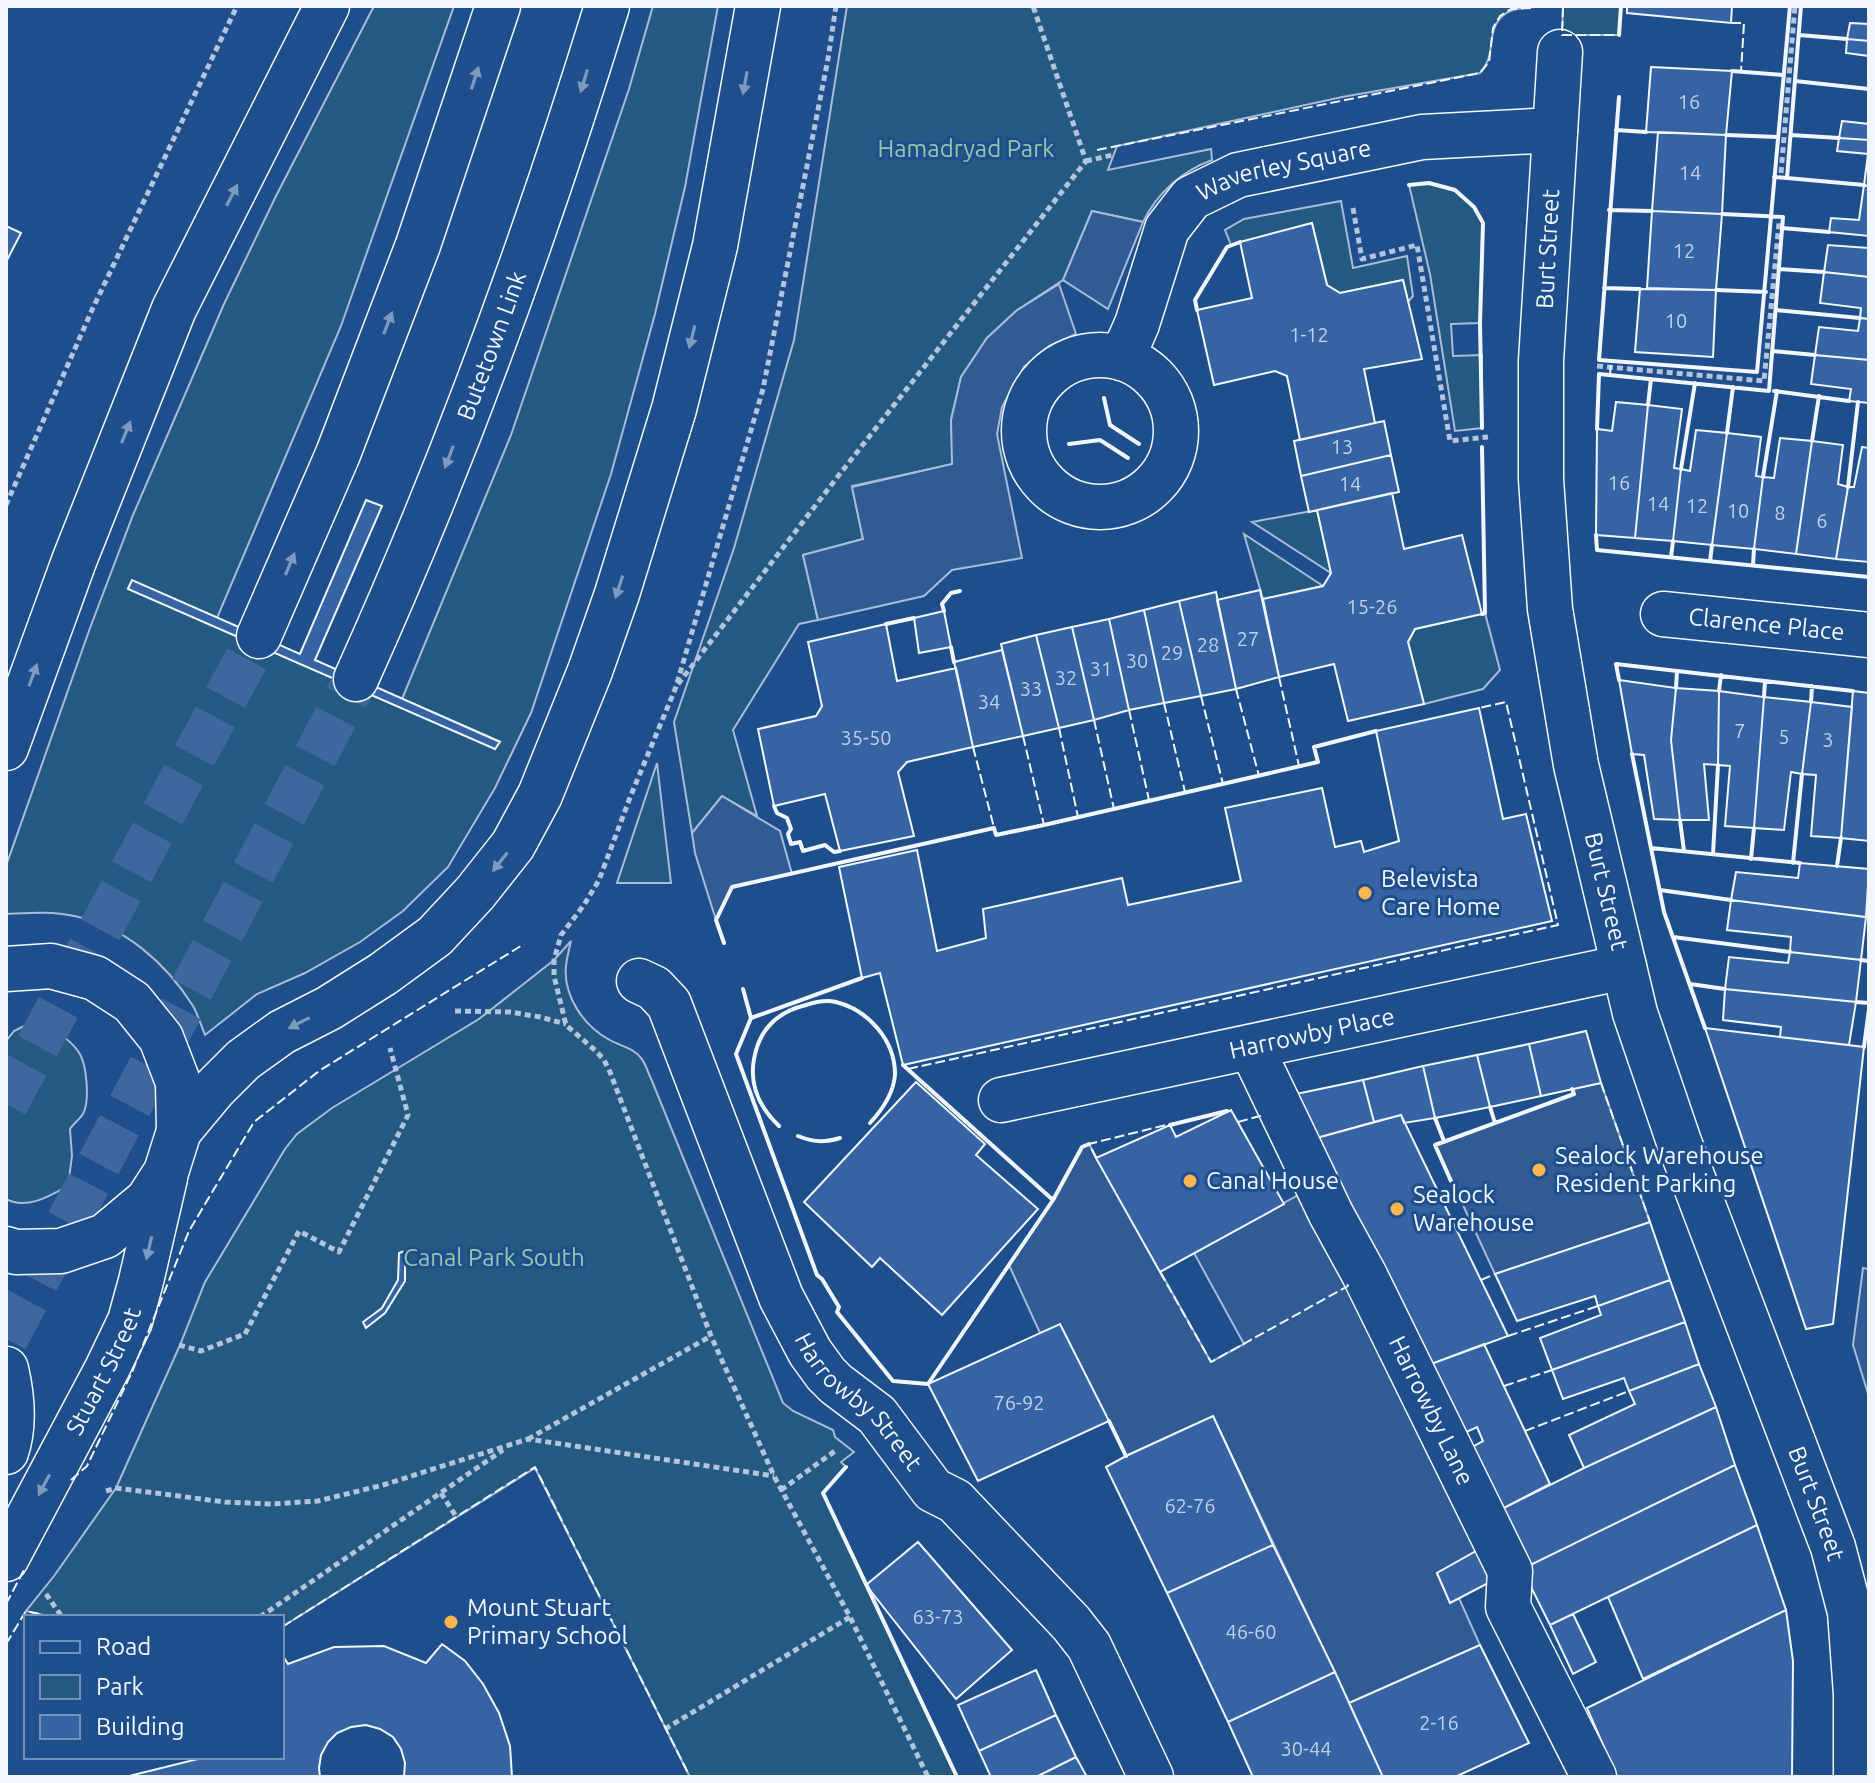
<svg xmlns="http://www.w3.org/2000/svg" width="1875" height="1783" font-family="Ubuntu,sans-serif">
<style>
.green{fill:#245a82;stroke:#a8bbd7;stroke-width:2}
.parking{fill:#305b95;stroke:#a8bbd7;stroke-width:2}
.building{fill:#3563a3;stroke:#f2f6ff;stroke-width:2}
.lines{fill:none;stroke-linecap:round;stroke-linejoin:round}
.major-tunnel{stroke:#3f679d;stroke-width:44;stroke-dasharray:44 22;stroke-linecap:butt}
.minor-casing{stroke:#f2f6ff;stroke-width:47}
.major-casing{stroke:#f2f6ff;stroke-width:47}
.path{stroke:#b3c4dc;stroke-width:5;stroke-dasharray:6 4;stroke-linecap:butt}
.minor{stroke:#1f4e8c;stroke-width:44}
.major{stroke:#1f4e8c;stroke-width:44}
.fence{stroke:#f2f6ff;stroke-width:2;stroke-dasharray:10 4;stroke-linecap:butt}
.wall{stroke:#f2f6ff;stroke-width:4}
.oneway{fill:#7e9ac0}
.poi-dot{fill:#ffb74d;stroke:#1f4e8c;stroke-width:3}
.labels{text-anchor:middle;stroke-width:6;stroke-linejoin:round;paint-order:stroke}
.number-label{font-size:20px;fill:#c3d1e8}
.park-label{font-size:24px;fill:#97c8a6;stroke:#1f4e8c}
.street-label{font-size:24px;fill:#f2f6ff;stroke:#1f4e8c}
.poi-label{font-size:24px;fill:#f2f6ff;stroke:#1f4e8c;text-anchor:start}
</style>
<rect width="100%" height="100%" fill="#1f4e8c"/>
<path class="green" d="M374,6H454L341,326L217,618L132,581L128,588L495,749L499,741L402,699L511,435L629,89L653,6H718L685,187L655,314L611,474L531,713L495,788L448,867L403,911L360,942L305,973L257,994L205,1035C201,1025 198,1015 193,1006C166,963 124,926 74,916C51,911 29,913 6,914V866L90,628L133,515L224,304L276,196Z
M847,6H1621L1619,35H1562L1563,7C1532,8 1497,0 1492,38C1490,54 1490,61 1480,73L1342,97L1117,146L1108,170L1211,149L1212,160C1182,171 1157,193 1143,222L1092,211L1063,280L1016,311L987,338L961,377L951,420L953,464L852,486L863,539L803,555L818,620L799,624L733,730L757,816L722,796L692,833L674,722L734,548L794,340Z
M1429,183L1455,190L1474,207L1483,223L1480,323L1451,324L1453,356L1482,355V428L1455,431L1430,274L1409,185Z
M1341,201L1353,268L1407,256L1413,296L1408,302L1403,280L1340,293L1327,285L1312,223L1231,245L1225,230L1244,219Z
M1317,510L1331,573L1252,522Z
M1244,534L1323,586L1263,599Z
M1485,613L1500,670L1483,689L1424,704L1408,642L1415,629Z
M657,763L671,883H617Z
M571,941C569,949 567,958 566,966C563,995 583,1025 608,1039C619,1046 633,1047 641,1058C646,1064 648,1073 652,1081L783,1403L793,1411L833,1430L835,1437L854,1452L841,1462L846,1467L823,1494L957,1777H690L535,1468L282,1627V1617H52L26,1611L54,1576L116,1488L180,1345L205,1282L285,1149L297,1134L332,1108L479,1019L554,960Z
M36,1020C50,1028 68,1037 78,1051C87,1063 90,1101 83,1114C80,1119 73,1124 70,1129L72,1156L68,1186C50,1196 27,1210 6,1199V1041L14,1031Z"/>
<path class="parking" d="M1092,211L1143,222L1108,309L1063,280Z
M1059,284L1076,334L1049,346L1024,367L1002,407L997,434L1022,558L952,570L924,596L818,620L803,555L863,539L852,487L952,464L951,420L961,377L987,338L1016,311Z
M722,796L780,831L792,874L733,887L716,920L695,853L692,833Z
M1601,1083L1650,1222L1495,1274L1435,1145L1573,1094L1572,1089Z
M1089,1144L1211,1362L1244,1344L1194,1253L1300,1194L1348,1286L1476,1551L1437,1574L1450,1602L1459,1598L1480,1645L1349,1703L1213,1416L1126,1456L1060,1325L1040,1333L1009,1265L1053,1200L1082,1147Z
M1863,1268L1869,1269V1397L1853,1345Z"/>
<path class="building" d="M1627,6H1732L1731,23L1627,13Z
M1850,23L1869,24V41L1847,39Z
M1847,39L1869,41V56L1846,53Z
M1651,67L1732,71L1726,135L1646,132Z
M1842,121L1869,124V140L1839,138Z
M1658,132L1726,135L1722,214L1652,211Z
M1839,138L1869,140V186L1864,185L1868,154L1837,151Z
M1864,185L1869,186V236L1829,232L1831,218L1859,220Z
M1652,211L1722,214L1716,290L1647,288Z
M1312,223L1327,285L1340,293L1403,280L1422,359L1364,369L1375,423L1300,440L1287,376L1275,371L1214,385L1197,310L1252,298L1240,242Z
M6,226L21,233L6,262Z
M1869,239V277L1824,272L1828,245L1868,248Z
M1824,272L1869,277V319L1860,318L1861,308L1820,303Z
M1640,289L1716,290L1713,357L1635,352Z
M1860,318L1869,319V360L1815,355L1819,327L1858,331Z
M1815,355L1869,360V403L1849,401L1851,389L1811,384Z
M1616,402L1648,405L1635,538L1596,535L1597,429L1612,431Z
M1648,405L1682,409L1674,468L1681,469L1673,541L1635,538Z
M1384,421L1391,455L1301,476L1294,441Z
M1696,430L1727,433L1712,545L1673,541L1681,469L1690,471Z
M1727,433L1761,437L1756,476L1763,477L1754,549L1712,545Z
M1780,438L1812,441L1796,554L1754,549L1763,477L1774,478Z
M1812,441L1843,445L1838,484L1848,487L1836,559L1796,554Z
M1862,447L1869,448V562L1836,559L1848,487H1854Z
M1391,455L1399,492L1309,512L1301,476Z
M1392,493L1404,549L1462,535L1482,614L1415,629L1408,642L1424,704L1348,721L1334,664L1279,677L1263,599L1323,586L1331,573L1317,510Z
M366,500L382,506L315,660L500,742L495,749L128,589L132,580L300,654Z
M1260,590L1279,677L1236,689L1217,600Z
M1216,592L1236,689L1201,696L1179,601Z
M1179,601L1201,696L1164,703L1144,610Z
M1144,610L1164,703L1129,710L1109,619Z
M944,611L951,647L919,653L914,618Z
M1109,619L1129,710L1094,720L1072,627Z
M886,624L897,681L956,668L973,747L907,762L898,772L914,836L840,851L825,794L774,806L758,729L816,716L822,706L808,642Z
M1072,627L1094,720L1059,728L1036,635Z
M1036,635L1059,728L1023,736L1001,644Z
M1002,650L1023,736L973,747L954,662Z
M1619,680L1676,688L1671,740L1680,820L1654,819L1644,755L1632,754Z
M1676,688L1719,691L1718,765L1704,764L1709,820H1680L1671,740Z
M1719,691L1764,697L1754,828L1725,826L1730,766L1718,765Z
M1853,691L1869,693V841L1841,838Z
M1764,697L1811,702L1802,774L1791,772L1784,830L1754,828Z
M1811,702L1852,707L1841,838L1811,836L1816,775L1802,774Z
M1479,708L1503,819L1526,814L1552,921L903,1065L880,973L862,978L839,867L917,850L937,951L986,938L983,909L1122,878L1128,905L1241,881L1225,808L1322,788L1335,847L1361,841L1364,852L1399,841L1376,731Z
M1800,863L1869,869L1866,917L1731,900L1736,872L1798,878Z
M1731,900L1866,917L1861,960L1790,952L1791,937L1727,930Z
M1790,952L1861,960L1856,1002L1725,989L1729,957L1788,963Z
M1725,989L1856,1002L1849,1045L1780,1037L1781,1027L1723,1020Z
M1705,1028L1864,1047L1833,1324L1806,1329Z
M1586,1031L1601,1083L1541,1096L1529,1044Z
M1529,1044L1541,1096L1490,1107L1477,1055Z
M1477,1055L1490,1107L1435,1118L1423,1066Z
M1423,1066L1435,1118L1404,1123L1401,1115L1374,1122L1363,1080Z
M1363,1080L1374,1122L1313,1139L1296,1094Z
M916,1082L985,1144L976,1155L1038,1209L942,1315L880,1258L872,1267L804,1202Z
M1231,1110L1284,1204L1160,1272L1096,1158L1170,1125L1176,1137Z
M1401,1115L1508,1336L1423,1367L1313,1139Z
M1650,1222L1670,1280L1598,1306L1595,1296L1517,1321L1495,1274Z
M405,1251V1281L385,1313L366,1328L363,1322L382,1308L398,1280L399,1253Z
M1670,1280L1685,1322L1552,1370L1540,1338L1601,1315L1598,1306Z
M1685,1322L1699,1364L1629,1391L1624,1378L1563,1399L1552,1370Z
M1060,1324L1109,1421L978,1481L928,1384Z
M1484,1344L1550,1484L1496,1512L1465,1451L1483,1441L1477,1427L1458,1436L1423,1367Z
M1699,1364L1716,1407L1584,1468L1569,1435L1635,1404L1629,1391Z
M1716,1407L1735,1465L1522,1569L1496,1512L1584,1468Z
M1213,1416L1273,1545L1167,1593L1106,1467L1126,1456Z
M1735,1465L1757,1525L1550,1625L1522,1569Z
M1757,1525L1786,1610L1643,1679L1608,1597Z
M918,1542L1012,1650L956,1699L866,1585Z
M1273,1545L1335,1672L1228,1722L1167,1593Z
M1476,1551L1492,1581L1450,1603L1437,1573Z
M1786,1610L1793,1661L1792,1777H1617L1587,1708Z
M1573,1614L1596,1662L1573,1674L1550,1625Z
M442,1644L465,1661L483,1684L499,1713L510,1746L512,1777H404L405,1763L401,1749L393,1737L380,1729L366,1725L351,1727L337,1733L328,1742L321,1755L319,1768L320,1777H125L206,1757H282L283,1656L288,1664L334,1647L384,1646L426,1663Z
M1480,1645L1529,1743L1455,1777H1383L1349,1703Z
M1036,1670L1056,1715L979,1751L958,1705Z
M1335,1672L1383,1777H1253L1228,1722Z
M1056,1715L1076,1757L1036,1777H991L979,1751Z
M1076,1757L1087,1777H1036Z"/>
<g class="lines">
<path class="major-tunnel" d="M6,1104L259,636
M6,1339L356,679"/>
<g class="minor-casing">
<g id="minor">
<path id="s1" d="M1560,52L1541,361V479L1550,609L1576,765L1635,1013L1679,1142L1833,1547L1850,1612L1856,1694V1777"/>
<circle cx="1100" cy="431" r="76"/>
<path id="s2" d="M1122,358L1137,324L1167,229L1191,198L1238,175L1422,137L1555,130"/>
<path id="s3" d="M1663,614L1869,635"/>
<path d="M6,969L51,966L95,978L132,1002L161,1038L178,1082L179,1131L166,1172L148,1200L105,1236L61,1251L16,1252L6,1249"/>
<path id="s4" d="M639,981L654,988L669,1004L781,1297L810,1352L826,1374L836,1384L877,1415L933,1490L955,1501L1071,1623L1089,1646L1151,1777"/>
<path id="s5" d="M1251,1047L1331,1214L1364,1274L1510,1571L1508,1607L1594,1777"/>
<path id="s6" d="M1001,1100L1624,967"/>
<path d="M6,1369C12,1395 15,1426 6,1452"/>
<path id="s7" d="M6,1559L107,1369L130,1321L141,1281L165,1178"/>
</g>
</g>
<g class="major-casing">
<g id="major">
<path d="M259,636L338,454L418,245L498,6"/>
<path id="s8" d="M356,679C454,462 537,234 607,6"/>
<path d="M6,748L74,561L174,309L327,6"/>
<path d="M179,1131L214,1089L243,1060L282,1032L329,1008L383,974L435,936L475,893L513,845L540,795L590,671L617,594L674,409L715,246L758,6"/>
</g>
</g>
<path class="path" d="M836,6L828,59L763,389L676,687L631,795L599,880L584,905L561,935L554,960V976L566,1025L597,1052L604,1060L610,1072L711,1336L774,1476L850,1617L928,1777
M1086,161L1113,155
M1781,173L1795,6
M1353,208L1362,259L1417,245L1450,441L1488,437
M1597,366L1764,381L1779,223
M6,505L92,310L237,6
M678,684L839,475L1086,161L1033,6
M455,1011L510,1012L540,1017L566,1024
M179,1345L201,1351L245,1334L299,1231L339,1252L408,1115L390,1048
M528,1439L711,1336
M781,1490L835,1451
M106,1491L116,1488L225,1502L271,1504L318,1501L383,1485L528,1439L774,1476
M441,1493L457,1518
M46,1594L62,1617
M260,1617L503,1450
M665,1729L850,1617"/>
<use href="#minor" class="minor"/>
<use href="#major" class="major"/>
<path class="fence" d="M1563,7L1562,35H1619
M1731,23H1744L1741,72
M1097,150L1480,73L1489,62L1493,28L1500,16L1511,9L1531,8
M1610,375L1611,361
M1279,677L1299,766
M1236,689L1259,776
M1201,696L1223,784
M1164,703L1185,792
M1129,710L1149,800
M1094,720L1114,809
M1059,728L1078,817
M1023,736L1044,825
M973,747L996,835
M908,1069L1558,925L1506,702L1479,708
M1601,1083L1650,1222
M1238,1122L1260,1116L1262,1120
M1096,1158L1089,1144L1166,1125
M1160,1272L1211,1362L1348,1286L1346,1281
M1481,1280L1495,1274
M1508,1336L1598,1306
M1504,1386L1552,1370
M1525,1431L1629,1391
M71,1480L87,1466L132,1372L189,1231L254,1122L319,1071L524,944
M6,1604L25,1568
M282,1627L535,1467L690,1777
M6,1644L26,1611L52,1617"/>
<path class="wall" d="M1619,35L1621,6
M1799,35L1847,39
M1732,71L1783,75
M1795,81L1869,89
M1619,97L1599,360L1757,372L1790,6
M1616,130L1646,132
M1726,135L1778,137
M1791,135L1839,138
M1774,177L1787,178L1801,6
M1787,178L1864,185
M1409,185L1429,183L1455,190L1474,207L1483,223L1480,323L1482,428
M1609,210L1652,211
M1782,228L1829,232
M1779,269L1824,272
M1604,288L1640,289
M1716,290L1766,292
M1197,310L1195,300L1227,247L1240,242
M1776,310L1860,318
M1773,351L1815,355
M1774,391L1849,401
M1104,398L1110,425L1139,444
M1648,405L1651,379
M1597,429L1599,374L1769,391L1783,217L1722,214
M1727,433L1733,387
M1812,441L1819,396
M1069,444L1100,440L1128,458
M1482,447L1485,613L1482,614
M1681,469L1695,383
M1763,477L1777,391
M1848,487L1858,402
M1596,535L1597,550L1869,577
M1671,557L1673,541
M1710,561L1712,545
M1753,565L1754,549
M944,611L942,604L951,593L960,591
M886,624L914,618
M951,647L954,662
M1619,680L1616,664L1853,691
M1676,688L1677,671
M1719,691L1721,675
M1764,697L1765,681
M1811,702L1812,686
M1632,754L1651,848L1800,863
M774,806L777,813L787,818L791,829L788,834L791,844L800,842L803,851L825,845L834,852L840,851
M1680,820L1684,851
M1651,848L1664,912L1705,1028
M1713,854L1718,765
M1751,859L1754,828
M1793,863L1802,774
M1837,866L1841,838
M1660,890L1731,900
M1673,937L1790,952
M724,943L716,920L732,887L994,828L996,835L1044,825L1318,762L1314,747L1376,731
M1861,960L1869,961
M862,978L751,1018L736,1054L817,1275L822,1279L839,1307L837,1312L893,1381L928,1384L1053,1200L903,1065
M1690,984L1725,989
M743,989L751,1018
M1856,1002L1869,1003
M1864,1047L1869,1009
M1490,1107L1495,1123
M1435,1118L1444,1141
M1170,1125L1227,1111
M779,1126C760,1108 749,1086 754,1059C759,1030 777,1012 806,1005C815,1002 827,1000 836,1002C868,1010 895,1040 895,1074C894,1093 882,1110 870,1123
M798,1136C813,1142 824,1143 840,1138
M1451,1181L1435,1145L1574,1094L1572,1089
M1053,1200L1082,1147L1089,1144
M1109,1421L1126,1456
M846,1467L823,1493L957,1777"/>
</g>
<defs><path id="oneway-solid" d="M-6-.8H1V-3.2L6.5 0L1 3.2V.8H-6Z" transform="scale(2)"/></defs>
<g class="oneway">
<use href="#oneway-solid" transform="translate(475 78) rotate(-72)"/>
<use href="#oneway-solid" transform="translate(584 81) rotate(107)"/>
<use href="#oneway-solid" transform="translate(745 83) rotate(100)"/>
<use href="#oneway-solid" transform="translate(232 195) rotate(-63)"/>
<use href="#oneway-solid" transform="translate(388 323) rotate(-69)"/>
<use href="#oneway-solid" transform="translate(692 337) rotate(104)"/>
<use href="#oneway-solid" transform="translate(126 432) rotate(-68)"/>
<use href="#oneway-solid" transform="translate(449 457) rotate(111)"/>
<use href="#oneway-solid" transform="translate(290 564) rotate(-67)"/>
<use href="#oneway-solid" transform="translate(619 587) rotate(108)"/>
<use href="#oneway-solid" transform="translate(33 675) rotate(-70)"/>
<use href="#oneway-solid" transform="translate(500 862) rotate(128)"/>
<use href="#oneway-solid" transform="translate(299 1023) rotate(153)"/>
<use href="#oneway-solid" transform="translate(149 1248) rotate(103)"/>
<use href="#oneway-solid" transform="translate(44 1485) rotate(118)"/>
</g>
<g class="poi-dot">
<circle cx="1365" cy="893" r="8"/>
<circle cx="1539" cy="1170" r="8"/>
<circle cx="1190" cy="1181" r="8"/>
<circle cx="1397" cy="1209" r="8"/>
<circle cx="451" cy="1622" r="8"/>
</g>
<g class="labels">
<g class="number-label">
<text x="1689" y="109">16</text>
<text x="1690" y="180">14</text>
<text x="1684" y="258">12</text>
<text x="1676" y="328">10</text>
<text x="1309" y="342">1-12</text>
<text x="1342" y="454">13</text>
<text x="1619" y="490">16</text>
<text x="1350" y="491">14</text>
<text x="1658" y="511">14</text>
<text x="1697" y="513">12</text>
<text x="1738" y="518">10</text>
<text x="1780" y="520">8</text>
<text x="1822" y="528">6</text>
<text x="1372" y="614">15-26</text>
<text x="1248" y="646">27</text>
<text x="1208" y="652">28</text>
<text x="1172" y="660">29</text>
<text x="1137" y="668">30</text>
<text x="1101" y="676">31</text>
<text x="1066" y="685">32</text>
<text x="1031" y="696">33</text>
<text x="989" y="709">34</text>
<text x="1740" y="738">7</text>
<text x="1784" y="744">5</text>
<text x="866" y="745">35-50</text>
<text x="1828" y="747">3</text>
<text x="1019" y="1410">76-92</text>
<text x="1190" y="1513">62-76</text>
<text x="938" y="1624">63-73</text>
<text x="1251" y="1639">46-60</text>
<text x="1439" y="1730">2-16</text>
<text x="1306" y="1756">30-44</text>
</g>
<g class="park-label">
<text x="966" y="157">Hamadryad Park</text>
<text x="494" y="1266">Canal Park South</text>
</g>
<g class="street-label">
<text dy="8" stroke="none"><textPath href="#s2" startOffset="274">Waverley Square</textPath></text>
<text transform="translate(1548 249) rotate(-87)" y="8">Burt Street</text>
<text dy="8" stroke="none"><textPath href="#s8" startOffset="360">Butetown Link</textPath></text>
<text dy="8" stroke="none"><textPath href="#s3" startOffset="104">Clarence Place</textPath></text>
<text dy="8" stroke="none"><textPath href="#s1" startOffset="846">Burt Street</textPath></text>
<text dy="8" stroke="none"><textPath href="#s6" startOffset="318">Harrowby Place</textPath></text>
<text dy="8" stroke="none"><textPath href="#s7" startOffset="212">Stuart Street</textPath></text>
<text dy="8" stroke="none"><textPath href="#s4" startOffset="484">Harrowby Street</textPath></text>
<text dy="8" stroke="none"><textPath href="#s5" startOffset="406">Harrowby Lane</textPath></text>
<text dy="8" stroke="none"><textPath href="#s1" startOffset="1494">Burt Street</textPath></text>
</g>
<g class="poi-label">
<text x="1381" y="887">Belevista<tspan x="1381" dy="28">Care Home</tspan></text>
<text x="1555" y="1164">Sealock Warehouse<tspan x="1555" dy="28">Resident Parking</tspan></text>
<text x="1206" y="1189">Canal House</text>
<text x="1413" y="1203">Sealock<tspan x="1413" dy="28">Warehouse</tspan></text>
<text x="467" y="1616">Mount Stuart<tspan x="467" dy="28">Primary School</tspan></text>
</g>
</g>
<rect width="1875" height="1783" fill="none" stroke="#f2f6ff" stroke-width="16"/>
<rect x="24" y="1615" width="260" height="144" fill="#1f4e8c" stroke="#7391ba" stroke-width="2"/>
<rect x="40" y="1641" width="40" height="12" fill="#1f4e8c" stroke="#7391ba" stroke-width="2"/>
<text x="96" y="1655" font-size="24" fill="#f2f6ff">Road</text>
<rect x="40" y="1675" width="40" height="24" fill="#245a82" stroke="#7391ba" stroke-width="2"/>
<text x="96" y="1695" font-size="24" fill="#f2f6ff">Park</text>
<rect x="40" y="1715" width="40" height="24" fill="#3563a3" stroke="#7391ba" stroke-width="2"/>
<text x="96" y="1735" font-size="24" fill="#f2f6ff">Building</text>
</svg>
